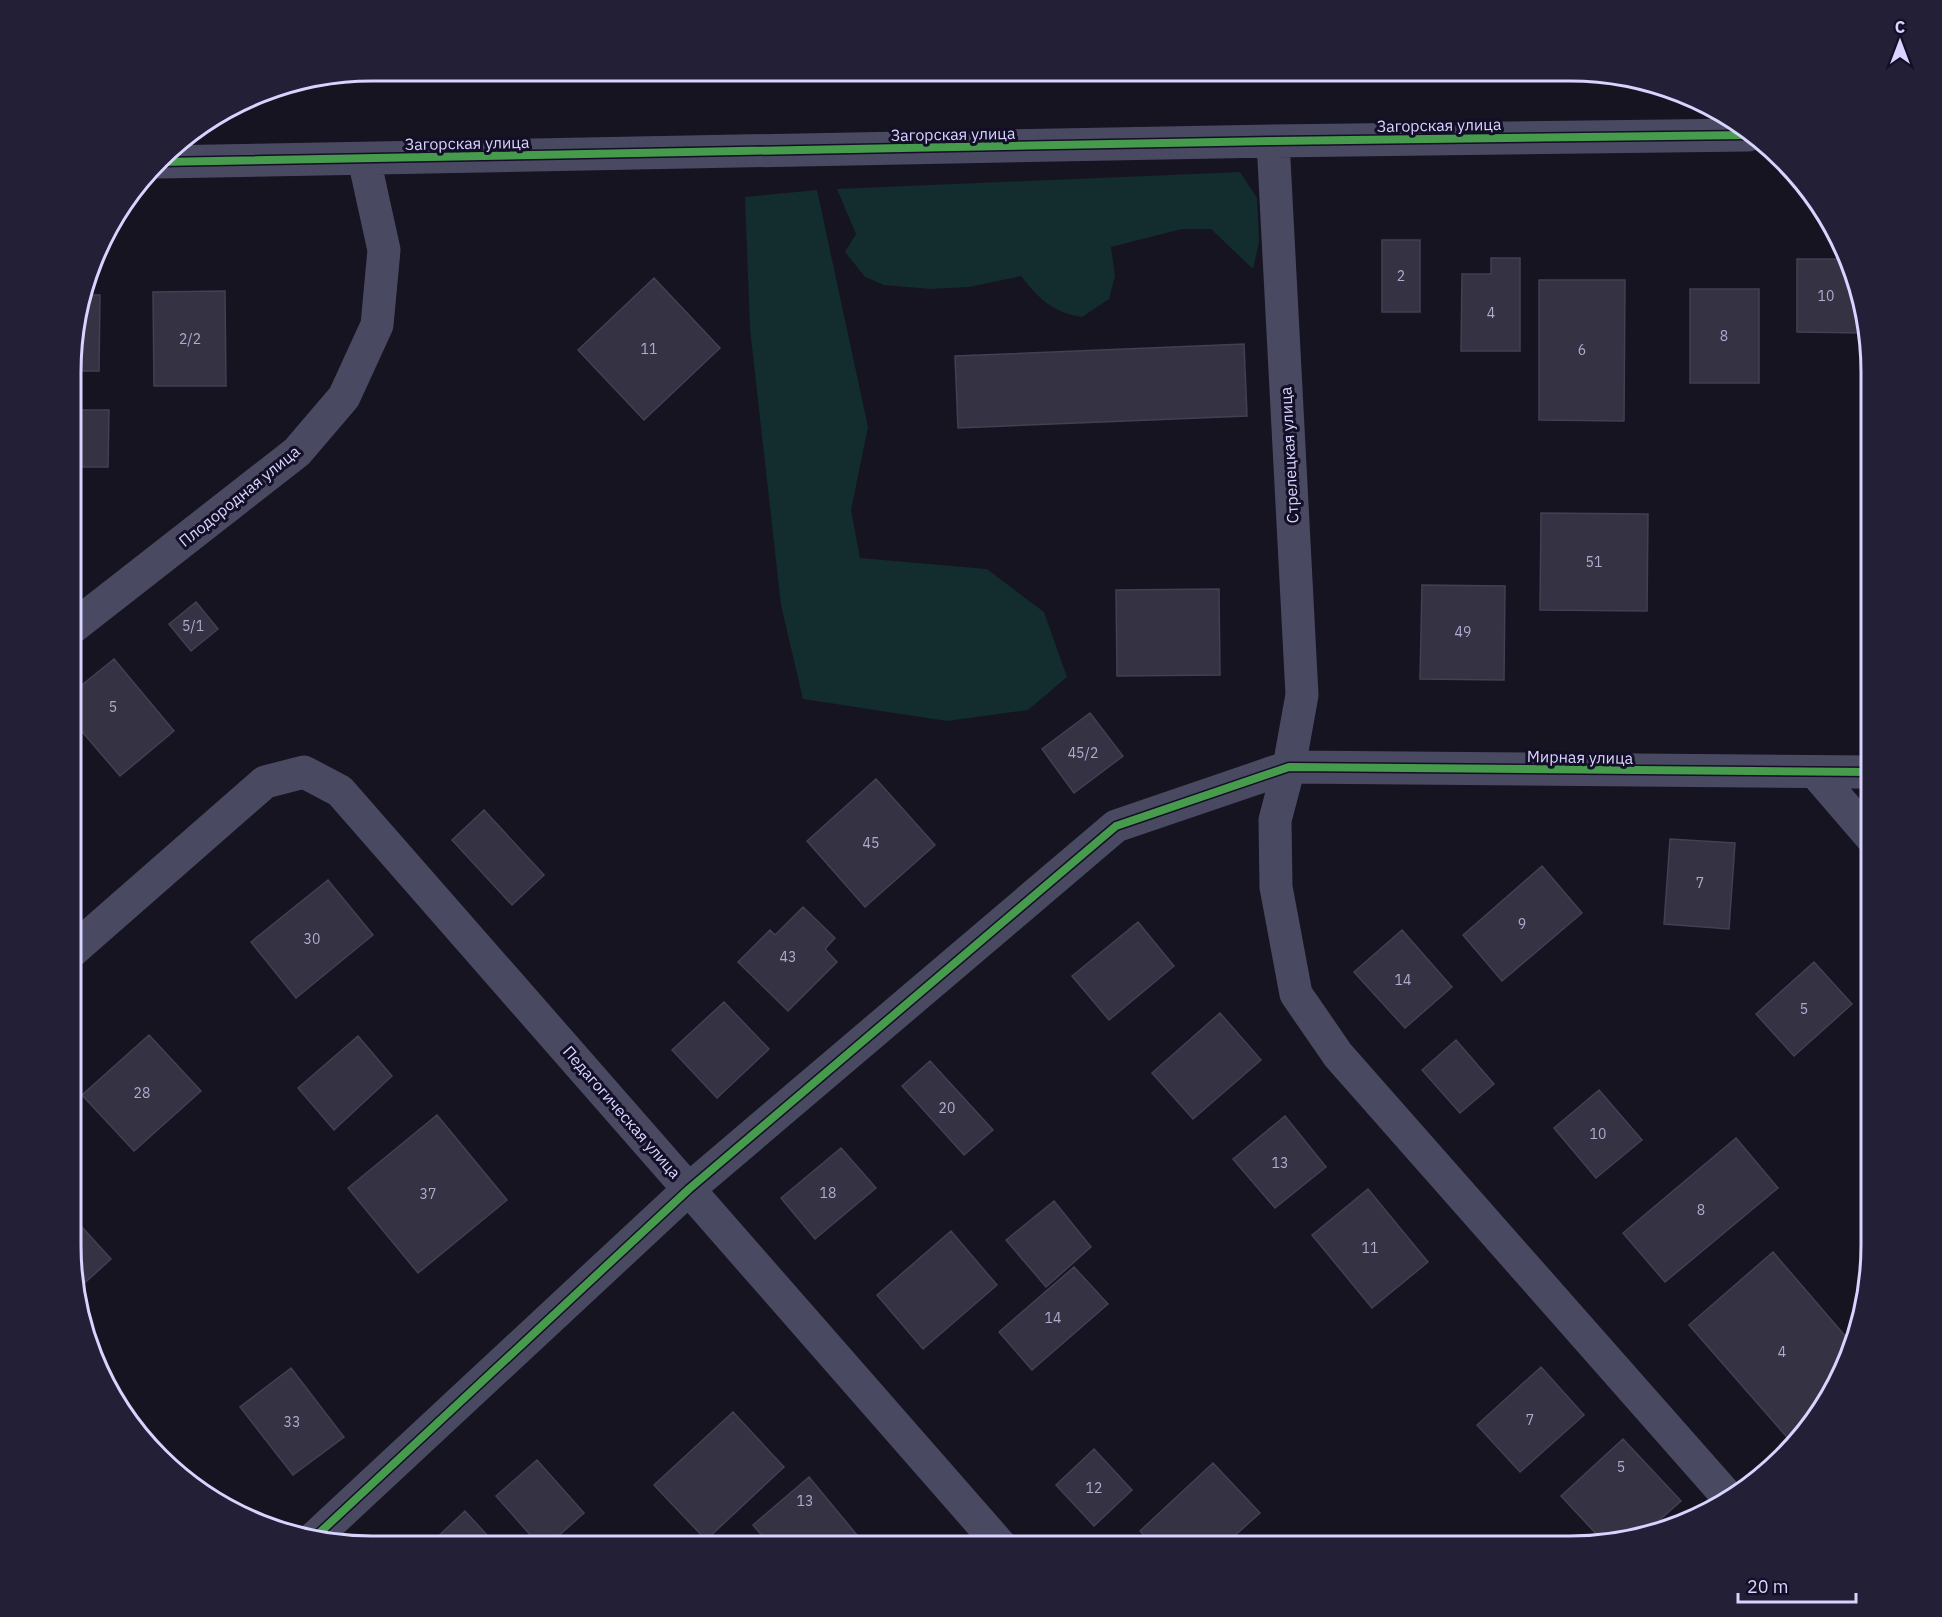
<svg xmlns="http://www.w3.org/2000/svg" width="1942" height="1617" font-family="'IBM Plex Sans',sans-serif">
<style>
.green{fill:#132c2d}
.building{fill:#343243;stroke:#433f54;stroke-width:1.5}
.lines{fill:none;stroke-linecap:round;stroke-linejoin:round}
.street{stroke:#4a4962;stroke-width:33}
.cycleway-casing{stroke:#130f26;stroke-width:11}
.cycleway{stroke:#469c4c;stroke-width:8}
.labels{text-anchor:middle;stroke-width:6;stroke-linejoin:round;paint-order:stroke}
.number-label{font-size:14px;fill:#b0acd0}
.street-label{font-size:16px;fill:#d9d4ff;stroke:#130f26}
.rim{fill:none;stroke:#d9d4ff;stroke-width:3}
</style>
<rect width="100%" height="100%" fill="#161421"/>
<path class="green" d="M1240,172L1257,198L1259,242L1253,269L1211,229H1182L1111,247L1115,276L1109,299L1082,317C1053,313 1038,298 1021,276L969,287L930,289L884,285L865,277L845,252L856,234L837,189Z
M817,190L868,427L851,510L860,558L987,569L1044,612L1067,677L1028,710L947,721L803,699L781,605L750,329L745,197Z"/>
<path class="building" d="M1382,240H1420V312H1382Z
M1491,258H1520V351H1461L1462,274H1491Z
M1797,259H1849L1864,333L1797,332Z
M654,278L720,348L644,420L578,350Z
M1539,280H1625L1624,421L1539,420Z
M1690,289H1759V383H1690Z
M225,291L226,386H154L153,292Z
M86,295H100L99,371H73V332Z
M1244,344L1247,416L958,428L955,356Z
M73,410H109L108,467H73Z
M1541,513L1648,514L1647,611L1540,610Z
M1422,585L1505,586L1504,680L1420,679Z
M1219,589L1220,675L1117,676L1116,590Z
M196,602L218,629L191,651L169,624Z
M114,659L174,731L120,776L72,720V693Z
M1090,713L1123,756L1074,793L1042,749Z
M876,779L935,845L865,907L807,841Z
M484,810L544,875L512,905L452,840Z
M1670,839L1735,843L1729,929L1664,924Z
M1542,866L1582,913L1502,981L1463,935Z
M328,880L373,935L296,998L251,942Z
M803,907L835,938L825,949L837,962L788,1011L738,962L770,930L775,935Z
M1138,922L1174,966L1109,1020L1072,976Z
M1402,930L1452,987L1405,1028L1354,972Z
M1814,962L1852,1004L1794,1056L1756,1014Z
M724,1002L769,1049L717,1098L672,1050Z
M1220,1013L1261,1060L1193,1119L1152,1073Z
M149,1035L201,1091L134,1151L82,1095Z
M358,1036L392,1076L334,1130L298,1088Z
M1456,1040L1494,1084L1460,1113L1422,1070Z
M930,1061L993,1130L964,1155L902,1086Z
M1599,1090L1642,1140L1596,1178L1554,1128Z
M437,1115L507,1200L418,1273L348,1188Z
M1285,1116L1326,1167L1275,1208L1233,1159Z
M1736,1138L1778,1188L1665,1282L1623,1233Z
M841,1148L876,1188L815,1239L781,1198Z
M1368,1189L1428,1262L1372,1308L1312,1235Z
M1054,1201L1091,1247L1046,1287L1006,1240Z
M71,1215L111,1259L78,1289L71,1265Z
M951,1231L997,1285L923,1349L877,1295Z
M1773,1252L1852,1344L1848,1361L1793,1444L1689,1325Z
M1074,1267L1108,1304L1032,1370L999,1332Z
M1541,1367L1584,1415L1520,1472L1477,1425Z
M291,1368L344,1437L293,1475L240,1407Z
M733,1412L784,1467L706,1540L654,1485Z
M1623,1439L1681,1501L1647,1531L1602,1540L1561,1496Z
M1094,1449L1132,1490L1094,1526L1056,1485Z
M537,1460L584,1513L547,1546H540L496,1496Z
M1213,1463L1260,1513L1223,1546H1154L1140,1531Z
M809,1477L866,1546H771L753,1525Z
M465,1511L497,1546H428Z
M913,1536L921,1546H901Z"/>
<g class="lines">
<path class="street" d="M1273,141L1302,695L1289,767L1275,820L1276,887L1296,994L1338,1055L1727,1496
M159,162L1273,141L1748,135
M73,627L297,452L344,397L377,325L384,250L364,159
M1815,772L1871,837
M72,951L265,782L304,772L340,791L1001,1546
M315,1537L689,1189L1116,826L1289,767L1871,772"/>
<g class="cycleway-casing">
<path id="cycleway" d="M159,162L1273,141L1748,135
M315,1537L689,1189L1116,826L1289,767L1871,772"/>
</g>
<use href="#cycleway" class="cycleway"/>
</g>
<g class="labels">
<g class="number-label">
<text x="1401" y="281">2</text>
<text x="1826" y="301">10</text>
<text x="1491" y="318">4</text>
<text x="1724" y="341">8</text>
<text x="190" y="344">2/2</text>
<text x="649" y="354">11</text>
<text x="1582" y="355">6</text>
<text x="1594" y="567">51</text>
<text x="193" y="631">5/1</text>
<text x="1463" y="637">49</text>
<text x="113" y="712">5</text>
<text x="1083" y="758">45/2</text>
<text x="871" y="848">45</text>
<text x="1700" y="888">7</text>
<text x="1522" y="929">9</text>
<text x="312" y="944">30</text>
<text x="788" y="962">43</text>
<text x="1403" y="985">14</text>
<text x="1804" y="1014">5</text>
<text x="142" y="1098">28</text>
<text x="947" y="1113">20</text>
<text x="1598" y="1139">10</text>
<text x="1280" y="1168">13</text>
<text x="828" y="1198">18</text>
<text x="428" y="1199">37</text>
<text x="1701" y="1215">8</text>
<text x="1370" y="1253">11</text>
<text x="1053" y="1323">14</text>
<text x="1782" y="1357">4</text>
<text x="1530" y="1425">7</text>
<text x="292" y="1427">33</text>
<text x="1621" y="1472">5</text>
<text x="1094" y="1493">12</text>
<text x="805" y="1506">13</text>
</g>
<g class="street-label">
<text transform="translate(1439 125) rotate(-1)" y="6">Загорская улица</text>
<text transform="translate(953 134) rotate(-1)" y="6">Загорская улица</text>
<text transform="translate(467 143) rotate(-1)" y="6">Загорская улица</text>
<text transform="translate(1289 455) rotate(-93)" y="6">Стрелецкая улица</text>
<text transform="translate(239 496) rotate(-39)" y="6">Плодородная улица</text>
<text transform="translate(1580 757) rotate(1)" y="6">Мирная улица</text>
<text transform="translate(622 1112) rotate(49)" y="6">Педагогическая улица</text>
</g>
</g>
<path d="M0 0H1942V1617H0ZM372 81H1570A291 291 0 0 1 1861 372V1245A291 291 0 0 1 1570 1536H372A291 291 0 0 1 81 1245V372A291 291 0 0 1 372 81Z" fill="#231f37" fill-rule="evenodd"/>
<path class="rim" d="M372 81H1570A291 291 0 0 1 1861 372V1245A291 291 0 0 1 1570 1536H372A291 291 0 0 1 81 1245V372A291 291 0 0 1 372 81Z"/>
<g transform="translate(1900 42)" stroke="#130f26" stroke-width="4.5" paint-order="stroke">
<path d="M0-4.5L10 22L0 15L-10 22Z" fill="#d9d4ff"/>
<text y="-9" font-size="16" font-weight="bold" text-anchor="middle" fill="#d9d4ff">С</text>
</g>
<path d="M1738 1593v9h118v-9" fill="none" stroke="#d9d4ff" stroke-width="3"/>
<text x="1747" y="1593" font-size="18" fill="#d9d4ff" stroke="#130f26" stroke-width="4.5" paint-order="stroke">20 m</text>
</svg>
